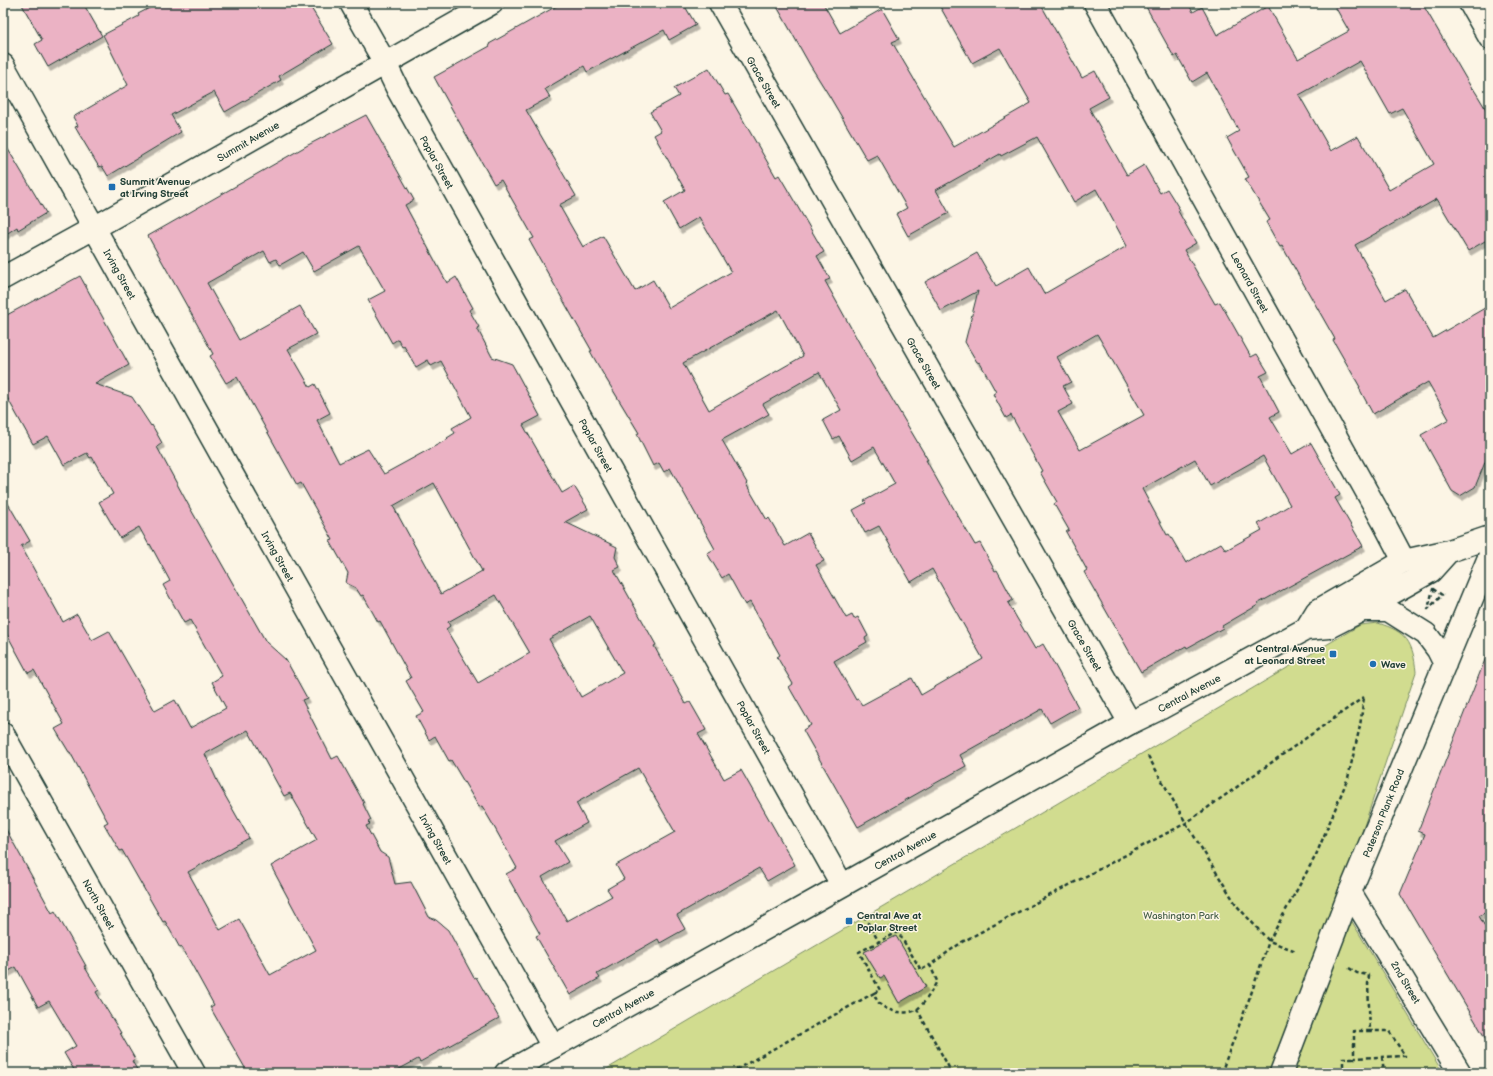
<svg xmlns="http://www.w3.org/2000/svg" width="1493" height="1076" font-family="'Balsamiq Sans',sans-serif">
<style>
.green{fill:#d1dc8f;stroke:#788c62}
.building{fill:#ebb2c4;stroke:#1f3d34;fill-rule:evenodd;filter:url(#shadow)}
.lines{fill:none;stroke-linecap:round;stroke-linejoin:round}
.minor-casing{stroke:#1f3d34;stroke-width:25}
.major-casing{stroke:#1f3d34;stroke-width:25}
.path{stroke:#1f3d34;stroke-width:2.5;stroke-dasharray:4 3;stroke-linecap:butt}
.minor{stroke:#fcf5e5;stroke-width:22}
.major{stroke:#fcf5e5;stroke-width:22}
.poi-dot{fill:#1f6fb2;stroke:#fcf5e5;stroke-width:1.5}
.labels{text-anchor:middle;stroke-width:3;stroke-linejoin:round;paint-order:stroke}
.street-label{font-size:10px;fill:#1f3d34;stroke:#fcf5e5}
.poi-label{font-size:10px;font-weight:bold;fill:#1f3d34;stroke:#fcf5e5;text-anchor:start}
.park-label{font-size:10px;fill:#435d46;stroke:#fcf5e5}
</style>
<defs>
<filter id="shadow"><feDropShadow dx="2.5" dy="4.5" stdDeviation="0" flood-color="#0004"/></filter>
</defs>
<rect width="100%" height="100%" fill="#fcf5e5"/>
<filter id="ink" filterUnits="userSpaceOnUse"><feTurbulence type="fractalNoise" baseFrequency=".025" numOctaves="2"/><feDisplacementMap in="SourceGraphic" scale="8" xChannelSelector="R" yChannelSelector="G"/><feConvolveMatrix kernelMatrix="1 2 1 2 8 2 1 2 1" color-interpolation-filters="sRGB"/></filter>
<g filter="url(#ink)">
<path class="green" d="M1378,623C1407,632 1413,642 1416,672L1339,900L1443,1073H600L1360,625Z"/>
<path class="building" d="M21,3H83L102,36L48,67L35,44L42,40Z
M159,3H308L333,44L279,76L281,80L225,112L214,92L171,115L181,132L108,176L102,166L99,167L75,127L78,126L73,117L128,85L103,35L139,16L138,14Z
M562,3H683L696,25L669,40L664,30L587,72L584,66L545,89L550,97L526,110L576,196L559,205L583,247L603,236L635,291L653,280L669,308L731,272L699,217L679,229L664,202L685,190L654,135L661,131L650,112L679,96L674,88L709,68L725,95L728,94L776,177L779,175L824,252L817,256L830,279L825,281L866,355L928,460H926L944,492L975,545L980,543L995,571L997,570L1013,600L1008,603L1035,649L1043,644L1078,707L1050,723L1042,709L960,755L966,766L858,827L803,730L811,725L789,687L793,684L777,657L780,655L750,602L745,605L728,574L722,578L707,553L715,549L670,468L664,472L659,463L653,466L637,434L639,433L602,372L590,351H592L529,240L534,238L501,180L494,184L434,77L490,46L489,44ZM778,310L803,356L709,410L683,363ZM819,372L841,410L823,420L833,439L839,436L852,460L874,447L895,484L864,501L866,503L853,510L865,533L879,526L911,582L932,569L983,659L921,695L912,678L862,705L858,699L856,700L834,661L867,642L865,638L868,636L858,617L854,619L852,615L846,618L816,565L824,561L808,533L785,546L769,518L767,520L746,484L747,483L722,440L769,414L763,404Z
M775,3H823L840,33L882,9L899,39L892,42L954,147L1031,103L1000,48L972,63L938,3H1040L1082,78L1095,71L1109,97L1089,108L1127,175L1144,165L1160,193L1167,189L1180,210L1178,211L1196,243L1184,250L1215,304L1220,302L1251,357L1257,354L1268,372L1260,376L1279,412L1270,417L1292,454L1311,443L1340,495L1335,498L1363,546L1257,604L1258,605L1222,626L1223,628L1187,648L1186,646L1141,672L1084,572L1087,570L1066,532L1069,530L1054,504L1057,502L1040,472L1042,471L1011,415L1006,418L993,394L996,392L980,363L977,362L965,342L978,291L941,311L925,282L977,253L996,286L1029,267L1044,294L1127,246L1096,189L1074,202L1037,137L1001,156L1000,154L936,190L949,213L908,236L896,214L907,208L877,155L867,160L830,97L810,65ZM1097,334L1144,415L1080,450L1058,412L1073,404L1063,386L1071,382L1057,357ZM1263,456L1290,505L1258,524L1262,530L1226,550L1221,543L1186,563L1169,534L1167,535L1142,489L1195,459L1210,486Z
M1144,3H1188L1193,12L1202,7L1217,35L1268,6L1298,59L1349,31L1333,3H1422L1472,89L1473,88L1490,116V238L1468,251L1437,199L1355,245L1386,300L1405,289L1433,338L1490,305V450L1475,487L1460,496L1452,491L1421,435L1449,419L1428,382L1373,414L1359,388L1360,387L1333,340L1335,339L1282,246L1280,247L1266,222L1270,220L1245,179L1249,177L1227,138L1239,131L1207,73L1192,82L1177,55L1174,57ZM1360,61L1390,114L1402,108L1434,164L1389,190L1358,136L1331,151L1299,95Z
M366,115L414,200L405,205L447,283L456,277L473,308L469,310L479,327L477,328L492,357L512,364L540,416L523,425L562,493L574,486L588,509L565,522L617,547L615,557L620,567L614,570L656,645L654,646L686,704L690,702L706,730L698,734L724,779L741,770L795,865L767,881L759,868L677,915L685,929L660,943L658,939L597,974L600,978L570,995L536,936L540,934L506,874L517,868L492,823L482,806L479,807L451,760L449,761L435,736L429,740L416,716L424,712L406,681L411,678L380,621L378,622L363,595L361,596L356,588L346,583L348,573L330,541L333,540L301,483L297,485L237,377L226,383L210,356L213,354L197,324L148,236L308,145ZM359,246L385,291L368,300L392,343L398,339L402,347L404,346L416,367L428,360L431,366L441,361L471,417L452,428L455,433L447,438L448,439L384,474L368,449L339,463L317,420L330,413L315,384L310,387L288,349L316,334L300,306L239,340L207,283L264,251L270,262L276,259L280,265L303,252L314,271ZM434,483L482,571L441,594L393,506ZM496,595L530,653L478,683L446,629L450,626L448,622ZM590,616L623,673L581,697L549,639ZM638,768L675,832L616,865L624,879L607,889L612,896L567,921L542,877L568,862L555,841L587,823L576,803Z
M3,141L46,213L18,230L17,227L3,236Z
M80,276L129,365L95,384L132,397L151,426L152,425L162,443L157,447L190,508L266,642L286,660L307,698L302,700L332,759L338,756L364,803L363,804L371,820L368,822L370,824L366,826L380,852L388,857L395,884L411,882L429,917L436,920L448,930L474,978L476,977L499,1018L420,1062L418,1059L392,1073H248L210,1007L214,1005L182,947L180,948L165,921L163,922L122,850L120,851L104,824L108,822L104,815L70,752H69L55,729L64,724L34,670L28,673L3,627V495L30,541L21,546L63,622L77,614L92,640L109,631L155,711L175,700L190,728L226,708L212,682L222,676L190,620L184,623L163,585L170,581L150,544L149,545L139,527L120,538L99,502L113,494L92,457L90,458L87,453L64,465L48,436L33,444L3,390V317ZM248,730L284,796L290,793L317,840L271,866L316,950L270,975L239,919L220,930L188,872L249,838L219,785L205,754Z
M1488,652H1490V910L1479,916L1490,935V1046L1400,894L1425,834L1418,831Z
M3,824L52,913L55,911L86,966H84L99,990L96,992L121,1033H120L135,1059L132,1061L139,1073H76L64,1053L76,1046L49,1001L38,1007L16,967L3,974Z
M896,936L926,987L899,1003L884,976L880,978L864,952Z"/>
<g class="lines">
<g class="minor-casing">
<path id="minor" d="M351,3L385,63L398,90L842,885
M720,3L1130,723
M1095,3L1383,521L1404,561
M1470,3L1490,38
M3,65L553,1047
M3,278L94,228L492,3
M3,734L194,1073
M1350,892L1460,1073"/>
</g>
<g class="major-casing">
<path id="major" d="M1362,610H1388L1426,634L1438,650L1445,664
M1306,629L1317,611L1404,561L1449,551L1490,537
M506,1073L818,899L1130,723L1161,708L1306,629L1329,627L1362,610L1431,571L1449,551
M1281,1073L1350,892L1490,555"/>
</g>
<path class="path" d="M1433,589L1442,595L1428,609Z
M1148,756L1186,823L1237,906L1269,941L1296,951
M864,916L879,942
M1349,968L1357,973L1369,975
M1369,975L1368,984L1370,1031H1354V1058L1405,1056L1389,1031H1370
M874,993L880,990L859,952L898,932L921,970L930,965
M917,1009L952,1073
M1382,1057L1384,1073
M730,1073L874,993C875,996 877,1002 880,1004C888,1012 906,1015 916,1010C924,1005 933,989 937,981L930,965L962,942L1186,823L1364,697
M1221,1073L1251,994L1269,941L1316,855L1348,778L1360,726L1364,697
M1343,1073V1058H1354"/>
<use href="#minor" class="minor"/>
<use href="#major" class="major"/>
</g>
</g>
<g class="poi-dot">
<rect x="108" y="183" width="8" height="8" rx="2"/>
<rect x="1329" y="650" width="8" height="8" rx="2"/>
<circle cx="1373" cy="664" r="4"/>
<rect x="845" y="917" width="8" height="8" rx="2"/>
</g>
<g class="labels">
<g class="street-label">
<text transform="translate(764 82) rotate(60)" y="4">Grace Street</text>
<text transform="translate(248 141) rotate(-30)" y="4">Summit Avenue</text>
<text transform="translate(437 162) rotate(61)" y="4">Poplar Street</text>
<text transform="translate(120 274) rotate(61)" y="4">Irving Street</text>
<text transform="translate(1250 282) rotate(61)" y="4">Leonard Street</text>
<text transform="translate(924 363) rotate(60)" y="4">Grace Street</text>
<text transform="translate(596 445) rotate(61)" y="4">Poplar Street</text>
<text transform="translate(278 556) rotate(61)" y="4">Irving Street</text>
<text transform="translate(1085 645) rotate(60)" y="4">Grace Street</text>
<text transform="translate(1189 693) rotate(-28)" y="4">Central Avenue</text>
<text transform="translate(754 727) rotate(61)" y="4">Poplar Street</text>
<text transform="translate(1383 813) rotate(-68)" y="4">Paterson Plank Road</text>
<text transform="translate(436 839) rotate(61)" y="4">Irving Street</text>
<text transform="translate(905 850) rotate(-29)" y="4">Central Avenue</text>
<text transform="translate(99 904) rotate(61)" y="4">North Street</text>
<text transform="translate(1406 982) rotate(59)" y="4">2nd Street</text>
<text transform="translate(623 1008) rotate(-29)" y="4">Central Avenue</text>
</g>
<g class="poi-label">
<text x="120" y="185">Summit Avenue<tspan x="120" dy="12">at Irving Street</tspan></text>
<text x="1325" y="652" text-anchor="end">Central Avenue<tspan x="1325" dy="12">at Leonard Street</tspan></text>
<text x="1381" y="668">Wave</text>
<text x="857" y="919">Central Ave at<tspan x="857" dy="12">Poplar Street</tspan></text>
</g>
<g class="park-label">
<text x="1181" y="919">Washington Park</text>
</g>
</g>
<rect width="1493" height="1076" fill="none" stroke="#fcf5e5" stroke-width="16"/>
<rect x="8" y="8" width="1477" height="1060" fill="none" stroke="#1f3d34" stroke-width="1.5" filter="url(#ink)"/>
</svg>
